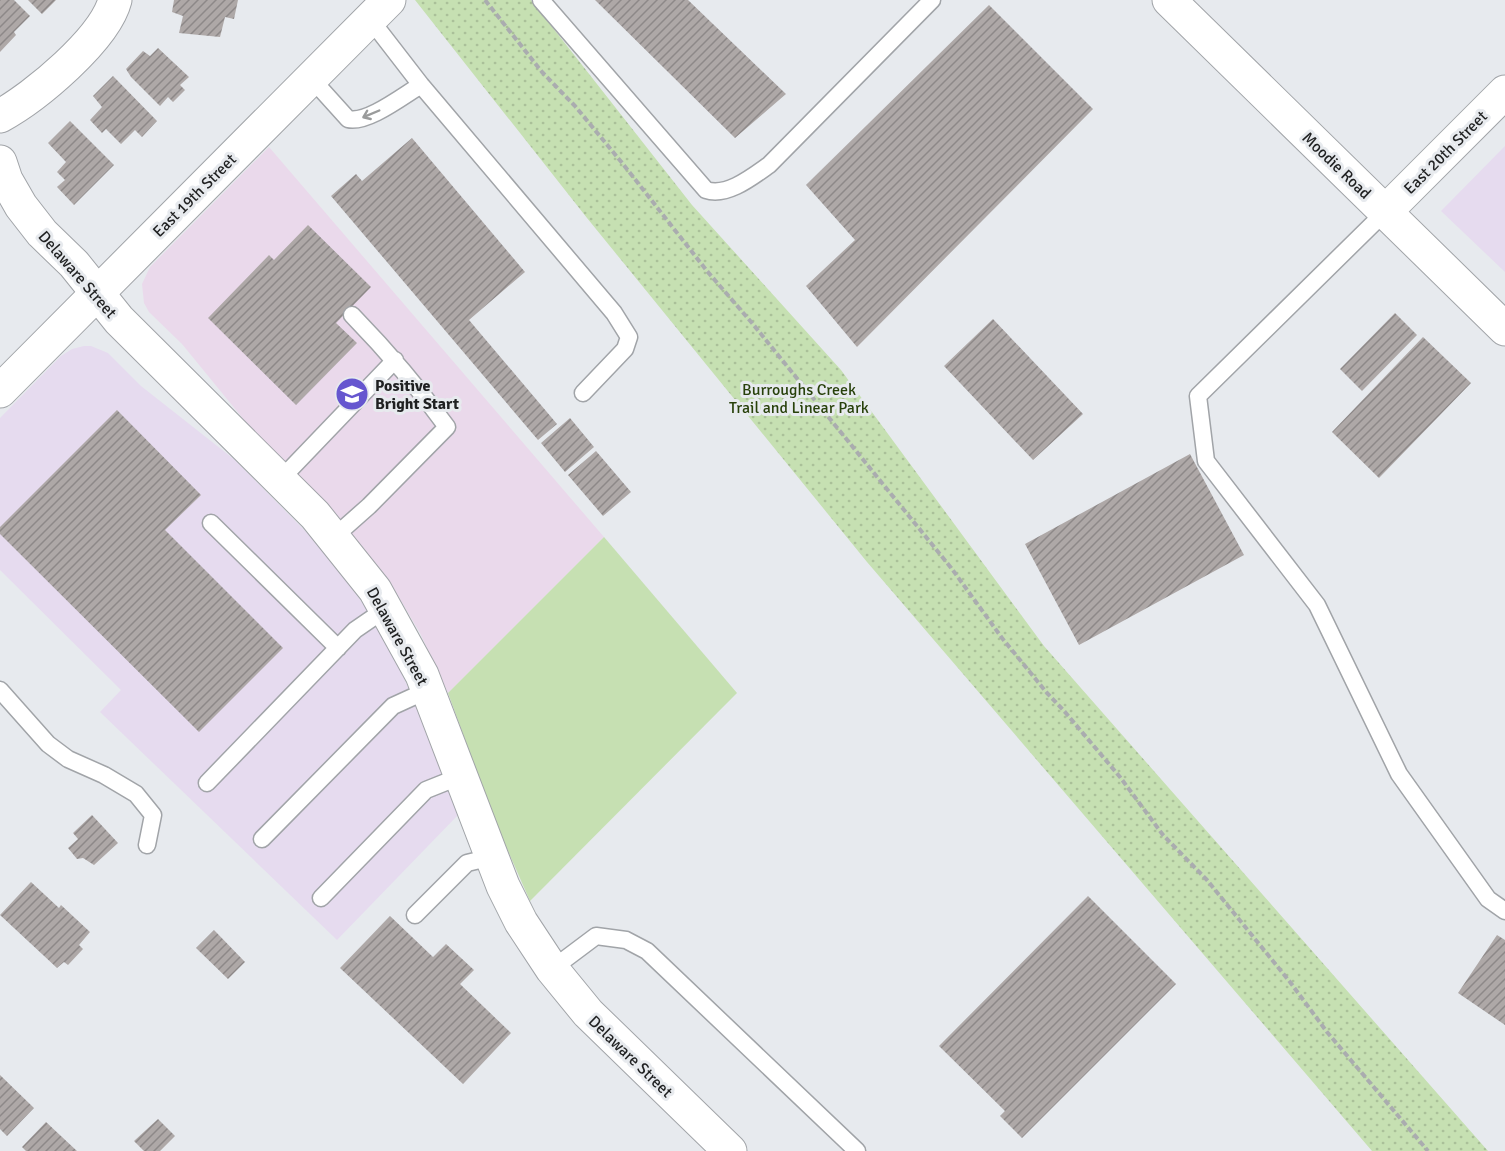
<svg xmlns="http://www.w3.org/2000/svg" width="1505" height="1151" font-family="Signika,sans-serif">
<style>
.commercial{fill:#e6dbef}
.education{fill:#ead9eb}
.green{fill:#c6e0b2}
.park{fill:url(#park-dots)}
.building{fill:url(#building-hatch)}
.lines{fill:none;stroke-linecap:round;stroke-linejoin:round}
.lane-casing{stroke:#a1a4a8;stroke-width:19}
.street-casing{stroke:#a1a4a8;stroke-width:35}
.secondary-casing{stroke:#a1a4a8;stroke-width:35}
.path{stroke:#aaacaf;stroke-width:4;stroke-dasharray:6 3;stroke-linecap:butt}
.lane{stroke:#fff;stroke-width:16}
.street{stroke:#fff;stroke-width:33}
.secondary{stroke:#fff;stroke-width:33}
.oneway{stroke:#9a9b9b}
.labels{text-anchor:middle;stroke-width:6;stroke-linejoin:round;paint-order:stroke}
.street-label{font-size:16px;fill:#1f2021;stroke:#e7eaee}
.poi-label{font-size:16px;font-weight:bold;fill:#1f2021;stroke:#e7eaee;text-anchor:start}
.park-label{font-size:16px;fill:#28410b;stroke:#e7eaee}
</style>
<defs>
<pattern id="park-dots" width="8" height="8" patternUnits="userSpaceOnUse" patternTransform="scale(1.5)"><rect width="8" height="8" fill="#c6e0b2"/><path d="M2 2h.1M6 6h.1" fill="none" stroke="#aac099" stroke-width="1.8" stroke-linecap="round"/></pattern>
<pattern id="building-hatch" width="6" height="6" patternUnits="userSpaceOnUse" patternTransform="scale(1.5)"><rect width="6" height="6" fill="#aea8a7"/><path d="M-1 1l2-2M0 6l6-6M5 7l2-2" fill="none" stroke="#8d8888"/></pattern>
</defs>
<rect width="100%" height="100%" fill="#e7eaee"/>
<path class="commercial" d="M1505,146V272L1441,211Z
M84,346H91L108,353L141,386L235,460L320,546L350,584L389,645L426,727L458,815L337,940L100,712L121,690L0,570V418L61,356L72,349Z"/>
<path class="education" d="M269,147L604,537L448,693L420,633L394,589L362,546L329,508L263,443L182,344L149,312L144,303L142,284L150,267Z"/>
<path class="green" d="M604,537L737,693L530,901L494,819L448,693Z"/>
<path class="park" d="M415,0H531L692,205L841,370L1044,646L1488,1151H1372L867,562L587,218Z"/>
<path class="building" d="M0,0H14L30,16L14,32L16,35L0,52Z
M28,0H56L42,14Z
M174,0H238L234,19L225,17L220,37L179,33L183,16L172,12Z
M595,0H688L786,94L735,138Z
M989,5L1093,109L857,347L806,286L855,240L806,185Z
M158,48L189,77L180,85L185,90L173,102L168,97L160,106L131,77L126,69L143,51L150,56Z
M113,76L157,121L142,137L135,130L121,144L106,129L102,133L90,120L102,107L93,96Z
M70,121L114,165L74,205L57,187L65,180L57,172L66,162L48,143Z
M412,138L525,272L469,320L557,424L538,440L331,196L356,174L362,181Z
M308,225L371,287L336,323L357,343L296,405L208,318L269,255L274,260Z
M1395,313L1417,335L1362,391L1340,369Z
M993,319L1083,414L1033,460L944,366Z
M1423,337L1471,383L1379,478L1332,432Z
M117,410L201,495L165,530L283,648L199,732L0,534V527Z
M570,418L594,447L565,472L541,443Z
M596,451L631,492L603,516L568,475Z
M1190,454L1244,555L1079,645L1025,544Z
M92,815L118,843L94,865L83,858L77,859L68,848L78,839L73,833Z
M31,882L59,908L61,905L90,932L79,945L83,949L68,965L64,962L57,968L0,915Z
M1088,896L1176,984L1022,1138L1000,1116L1005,1111L939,1046Z
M390,916L433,957L446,944L474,970L460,984L511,1033L463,1084L340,968Z
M214,930L245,962L228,979L196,948Z
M1497,935L1505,940V1025L1458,993Z
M0,1075L34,1108L7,1136L0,1129Z
M158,1119L175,1136L160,1151H144L134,1141Z
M46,1122L77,1151H26L22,1147Z"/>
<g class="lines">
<g class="lane-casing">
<path id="lane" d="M541,0L706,190C727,197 752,177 769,165L932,0
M370,19L421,85L614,313L629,337L625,349L583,393
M311,78L348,119C367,124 404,95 421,85
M1385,212L1198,396L1206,461L1317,605L1399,774L1488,899L1505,911
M280,480L395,360
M211,523L338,648
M334,537L369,506L447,427C418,387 386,350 352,315
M0,690L48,744L68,759L104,775L136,794L153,815L147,845
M207,783L355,630L387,608
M262,839L393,706L428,690
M321,898L426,790L461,776
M415,915L467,863L492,857
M552,969L596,936L626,940L647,951L857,1151"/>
</g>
<g class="street-casing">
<path id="street" d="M1169,0L1505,329
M0,116C35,97 105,39 115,0
M0,162L6,180L21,206L42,233L74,264L119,320L315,515L375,590L422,675L503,886L521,922L552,969L588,1013L730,1151
M1385,212L1505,92"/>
</g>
<g class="secondary-casing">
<path id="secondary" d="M0,391L389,0"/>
</g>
<path class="path" d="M485,0L542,72L575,106L623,164L707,271L752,323L952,569L1002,638L1047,693L1065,712L1120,777L1163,835L1207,880L1290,982L1327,1032L1428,1151"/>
<use href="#lane" class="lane"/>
<use href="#street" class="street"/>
<use href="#secondary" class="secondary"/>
</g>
<defs><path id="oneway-shaft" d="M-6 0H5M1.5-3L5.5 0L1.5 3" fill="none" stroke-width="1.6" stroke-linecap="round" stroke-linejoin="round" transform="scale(1.5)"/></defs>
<use class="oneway" href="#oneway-shaft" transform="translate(371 114) rotate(157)"/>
<defs>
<g id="school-disc" transform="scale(1.725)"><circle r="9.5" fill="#6656cf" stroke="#e7eaee"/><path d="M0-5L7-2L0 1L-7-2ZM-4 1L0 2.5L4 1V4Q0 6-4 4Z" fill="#fff"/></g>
</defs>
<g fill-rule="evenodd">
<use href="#school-disc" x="352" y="394"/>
</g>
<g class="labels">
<g class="street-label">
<text transform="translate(1445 152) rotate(-45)" y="6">East 20th Street</text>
<text transform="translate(1337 165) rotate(44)" y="6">Moodie Road</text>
<text transform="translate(194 195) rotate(-45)" y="6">East 19th Street</text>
<text transform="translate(78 274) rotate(49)" y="6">Delaware Street</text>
<text transform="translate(398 636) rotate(61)" y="6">Delaware Street</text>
<text transform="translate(631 1056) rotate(44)" y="6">Delaware Street</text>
</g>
<g class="poi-label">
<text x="375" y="391">Positive<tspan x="375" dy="18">Bright Start</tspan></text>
</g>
<g class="park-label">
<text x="799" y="395">Burroughs Creek<tspan x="799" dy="18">Trail and Linear Park</tspan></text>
</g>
</g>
</svg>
